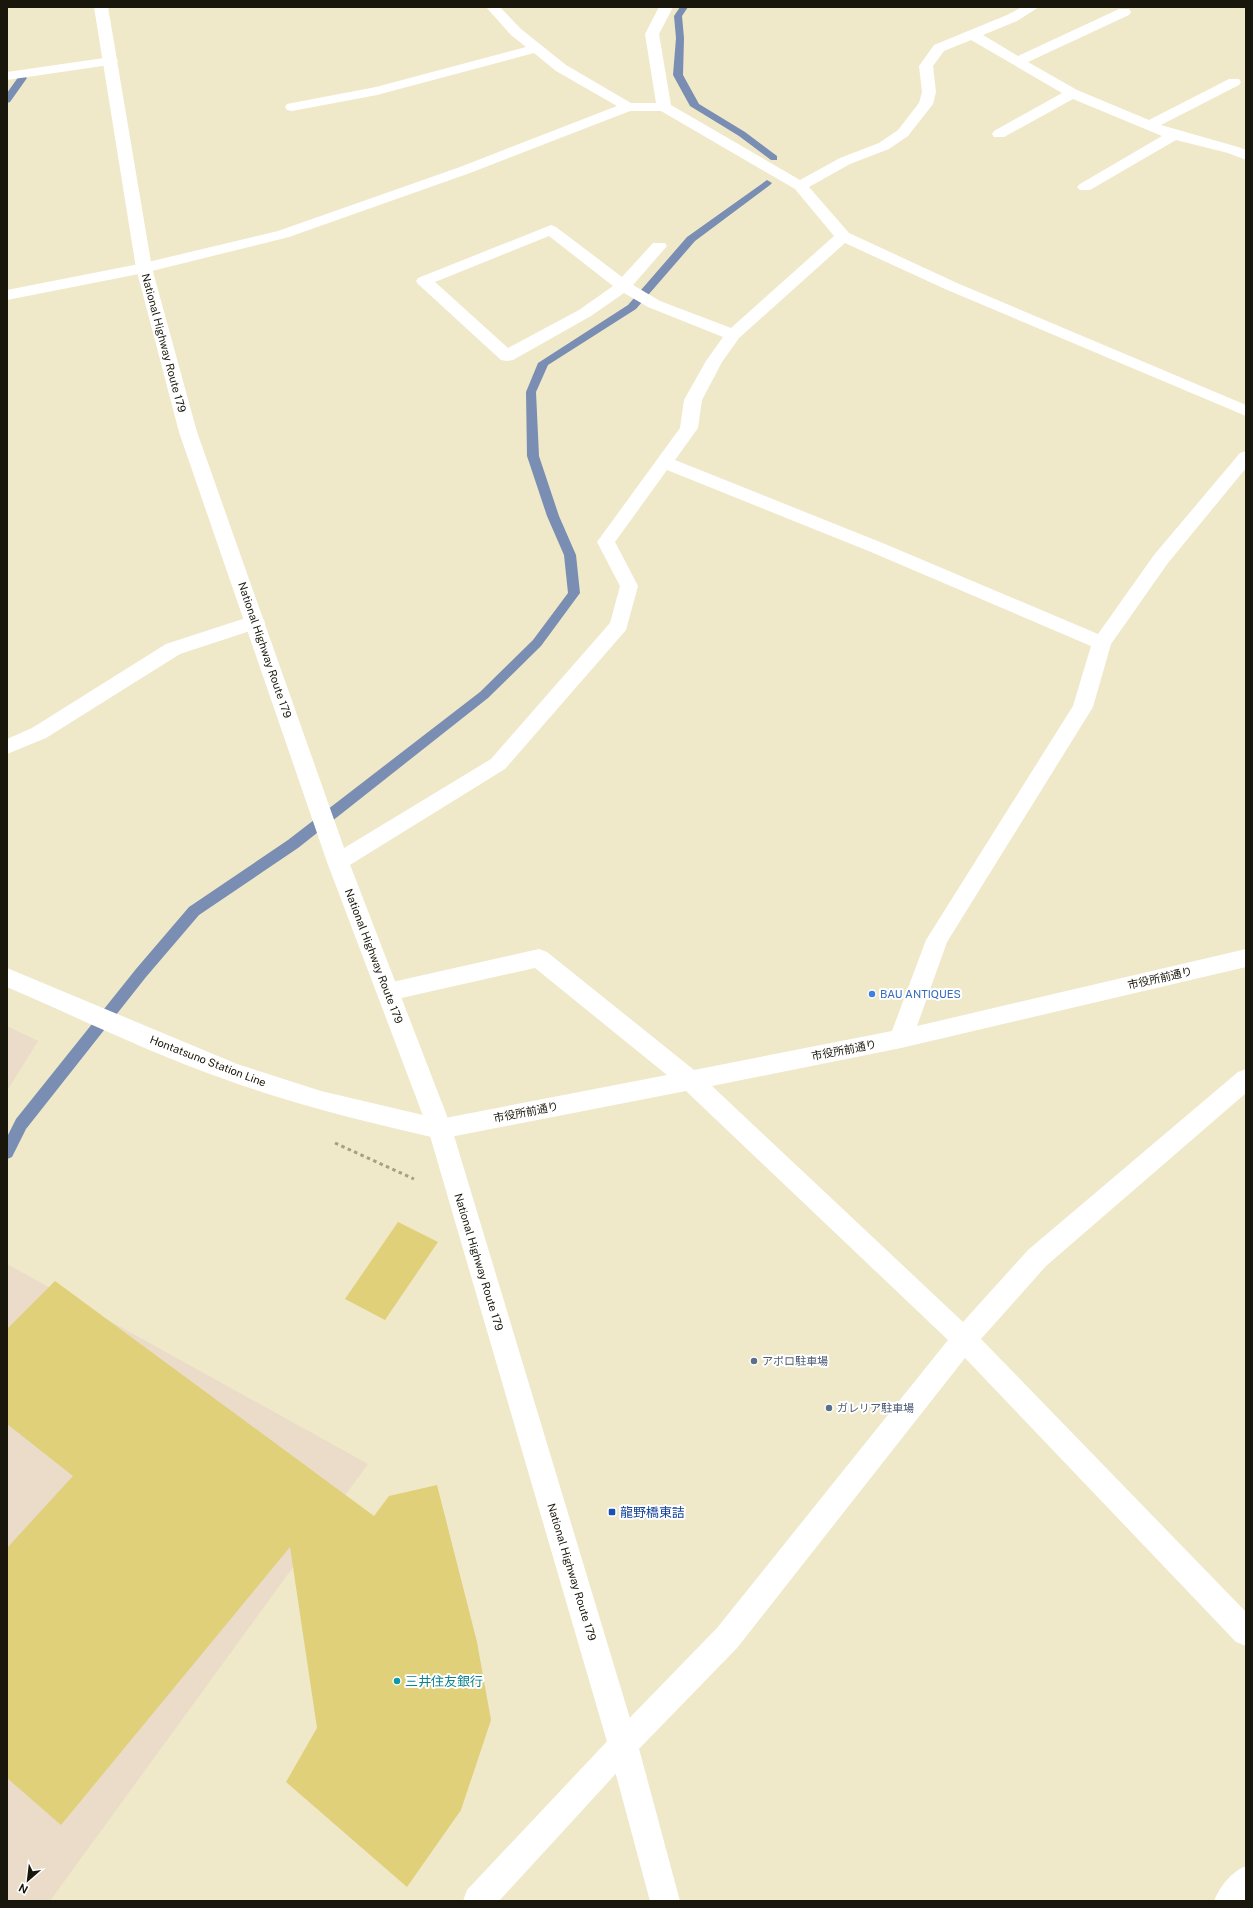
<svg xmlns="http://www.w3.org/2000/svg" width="1253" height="1908" font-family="'Public Sans','Noto Sans JP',sans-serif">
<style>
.industrial{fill:#eadcc9}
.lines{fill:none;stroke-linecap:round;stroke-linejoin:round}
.stream{fill:#7a8db2;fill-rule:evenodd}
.building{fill:#e0d079}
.path{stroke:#a4a087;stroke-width:3;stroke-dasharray:3.5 3.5;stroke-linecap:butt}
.minor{fill:#fff;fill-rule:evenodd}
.major{fill:#fff;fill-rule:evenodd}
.highway{fill:#fff;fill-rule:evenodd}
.shop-dot{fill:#3f7fe0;stroke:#fff;stroke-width:1.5}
.service-dot{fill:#5c6f8a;stroke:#fff;stroke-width:1.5}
.transit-dot{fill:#1a4fb4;stroke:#fff;stroke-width:1.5}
.culture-dot{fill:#0f9aa8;stroke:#fff;stroke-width:1.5}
.labels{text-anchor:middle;stroke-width:4;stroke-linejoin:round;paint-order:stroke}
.street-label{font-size:11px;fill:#19170b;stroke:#fff}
.shop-label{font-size:11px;fill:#366cbe;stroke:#fff;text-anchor:start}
.service-label{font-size:11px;fill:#4e5e75;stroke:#fff;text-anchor:start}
.near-transit-label{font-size:13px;fill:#164399;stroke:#fff;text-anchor:start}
.near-culture-label{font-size:13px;fill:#0d838f;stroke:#fff;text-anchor:start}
</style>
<rect width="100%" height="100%" fill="#efe9c9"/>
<path class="industrial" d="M7,1026L38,1041L7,1091Z
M7,1264L368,1464L50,1901H7Z"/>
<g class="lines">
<path class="stream" d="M680,7H688L682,16L684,38L683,75L699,104L745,132L777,156V160H771L739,136L690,106L673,75L676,38L674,16Z
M22,75L27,78L10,102L7,103V93L19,76Z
M767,180L772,183L770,185L695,241L636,309L548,365L536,392L539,456L559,516L576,555L580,593L541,646L488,698L298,848L199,915L146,977L26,1129L12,1157L7,1159V1137L16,1119L136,969L189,907L288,840L480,692L533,640L568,593L564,555L547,516L527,456L526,392L538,363L628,305L687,237Z"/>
</g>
<path class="building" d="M398,1222L438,1242L385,1320L345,1299Z
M55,1281L374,1516L389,1496L437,1485L477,1642L491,1720L461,1810L407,1887L286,1782L317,1728L290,1547L61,1825L7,1778V1548L73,1476L7,1424V1329Z"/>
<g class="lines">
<path class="path" d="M335,1143L414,1179"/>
<path class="minor" d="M486,7H500L521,29L566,65L631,103H656L645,34L659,7H673L659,34L671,105L800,180L840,158L879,143L898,130L919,103L922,92L919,66L934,45L1007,15L1022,7H1039L1017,21L983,35L1018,56L1119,9H1129L1131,12L1129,15L1028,62L1077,90L1149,120L1229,79H1239L1241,82L1239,85L1161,125L1238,147L1246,150V160L1228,153L1176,140L1090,190H1080L1077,187L1080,184L1162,136L1073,99L1004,137H994L992,134L994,131L1062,93L971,40L944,51L933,66L936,92L933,104L908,136L889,149L850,164L809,187L849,233L957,283L1246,405V416L945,289L845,243L739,338L722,362L702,400L698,428L675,460L885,544L1098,634L1154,555L1240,453L1246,451V468L1168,563L1111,644L1093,707L947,942L917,1026L1246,949V967L901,1048L712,1086L963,1322L1028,1250L1238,1072L1246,1069V1093L1046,1266L981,1339L1246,1612V1646L1236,1642L965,1358L737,1648L633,1755L499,1901H463L467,1890L613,1735L717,1628L948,1340L686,1091L440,1139L432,1136L428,1129L432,1122L440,1119L667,1075L535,968L388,1001L380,998L377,992L380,986L388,983L539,949L547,952L694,1070L892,1031L926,940L1073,706L1091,646L871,552L667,470L615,542L638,586L626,630L505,769L345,868L338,870L331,868L327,862L331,856L491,759L610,623L620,586L597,542L680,428L684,400L706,361L723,337L648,307L624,293L591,316L513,360L507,361L501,360L418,284L416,281L418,278L551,225L556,227L622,277L653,243H665L667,246L633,285L660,301L731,328L834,236L795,189L661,111H630L470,173L289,237L144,273L7,300V290L144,263L278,231L460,167L617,106L556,71L534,53L377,95L292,111L287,110L285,107L287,104L292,103L376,87L526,47L511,35ZM549,236L613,286L579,310L508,348L435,282Z
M111,57L116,58L118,61L116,64L7,80V72Z
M255,615L262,617L265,622L262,627L180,654L46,738L7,754V739L32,728L166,644Z
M1246,1866V1901H1214C1220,1886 1231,1872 1246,1866Z"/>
<path class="major" d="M7,968L237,1064L321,1091L440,1119L448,1122L452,1129L448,1136L440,1139C367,1122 295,1105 224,1079C150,1053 79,1018 7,987Z"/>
<path class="highway" d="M94,7H108L152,268L197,432L349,862L452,1129L638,1745L680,1901H650L608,1745L428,1129L327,862L179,432L136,268Z"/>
</g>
<circle class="shop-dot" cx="872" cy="994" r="4"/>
<g class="service-dot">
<circle cx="754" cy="1361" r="4"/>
<circle cx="829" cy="1408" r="4"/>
</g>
<rect class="transit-dot" x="608" y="1508" width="8" height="8" rx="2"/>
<circle class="culture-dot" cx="397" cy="1681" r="4"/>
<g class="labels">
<g class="street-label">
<text transform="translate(164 343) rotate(75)" y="4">National Highway Route 179</text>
<text transform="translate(265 650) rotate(71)" y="4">National Highway Route 179</text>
<text transform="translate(374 956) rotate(69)" y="4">National Highway Route 179</text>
<text transform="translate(1160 978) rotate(-13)" y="4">市役所前通り</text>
<text transform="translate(844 1050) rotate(-11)" y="4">市役所前通り</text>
<text transform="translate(208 1061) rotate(21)" y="4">Hontatsuno Station Line</text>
<text transform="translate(526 1112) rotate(-11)" y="4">市役所前通り</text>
<text transform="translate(479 1262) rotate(73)" y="4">National Highway Route 179</text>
<text transform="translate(572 1572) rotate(73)" y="4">National Highway Route 179</text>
</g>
<g class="shop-label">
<text x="880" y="998">BAU ANTIQUES</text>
</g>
<g class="service-label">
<text x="762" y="1365">アポロ駐車場</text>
<text x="837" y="1412">ガレリア駐車場</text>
</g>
<g class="near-transit-label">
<text x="620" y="1517">龍野橋東詰</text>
</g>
<g class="near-culture-label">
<text x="405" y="1686">三井住友銀行</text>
</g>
</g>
<rect width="1253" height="1908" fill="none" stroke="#19170b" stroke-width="16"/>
<g transform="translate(28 1880) rotate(208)" stroke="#ffffff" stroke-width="3" paint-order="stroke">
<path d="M0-3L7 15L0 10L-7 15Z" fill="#19170b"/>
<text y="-6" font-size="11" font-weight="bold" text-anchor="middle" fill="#19170b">N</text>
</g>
</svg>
